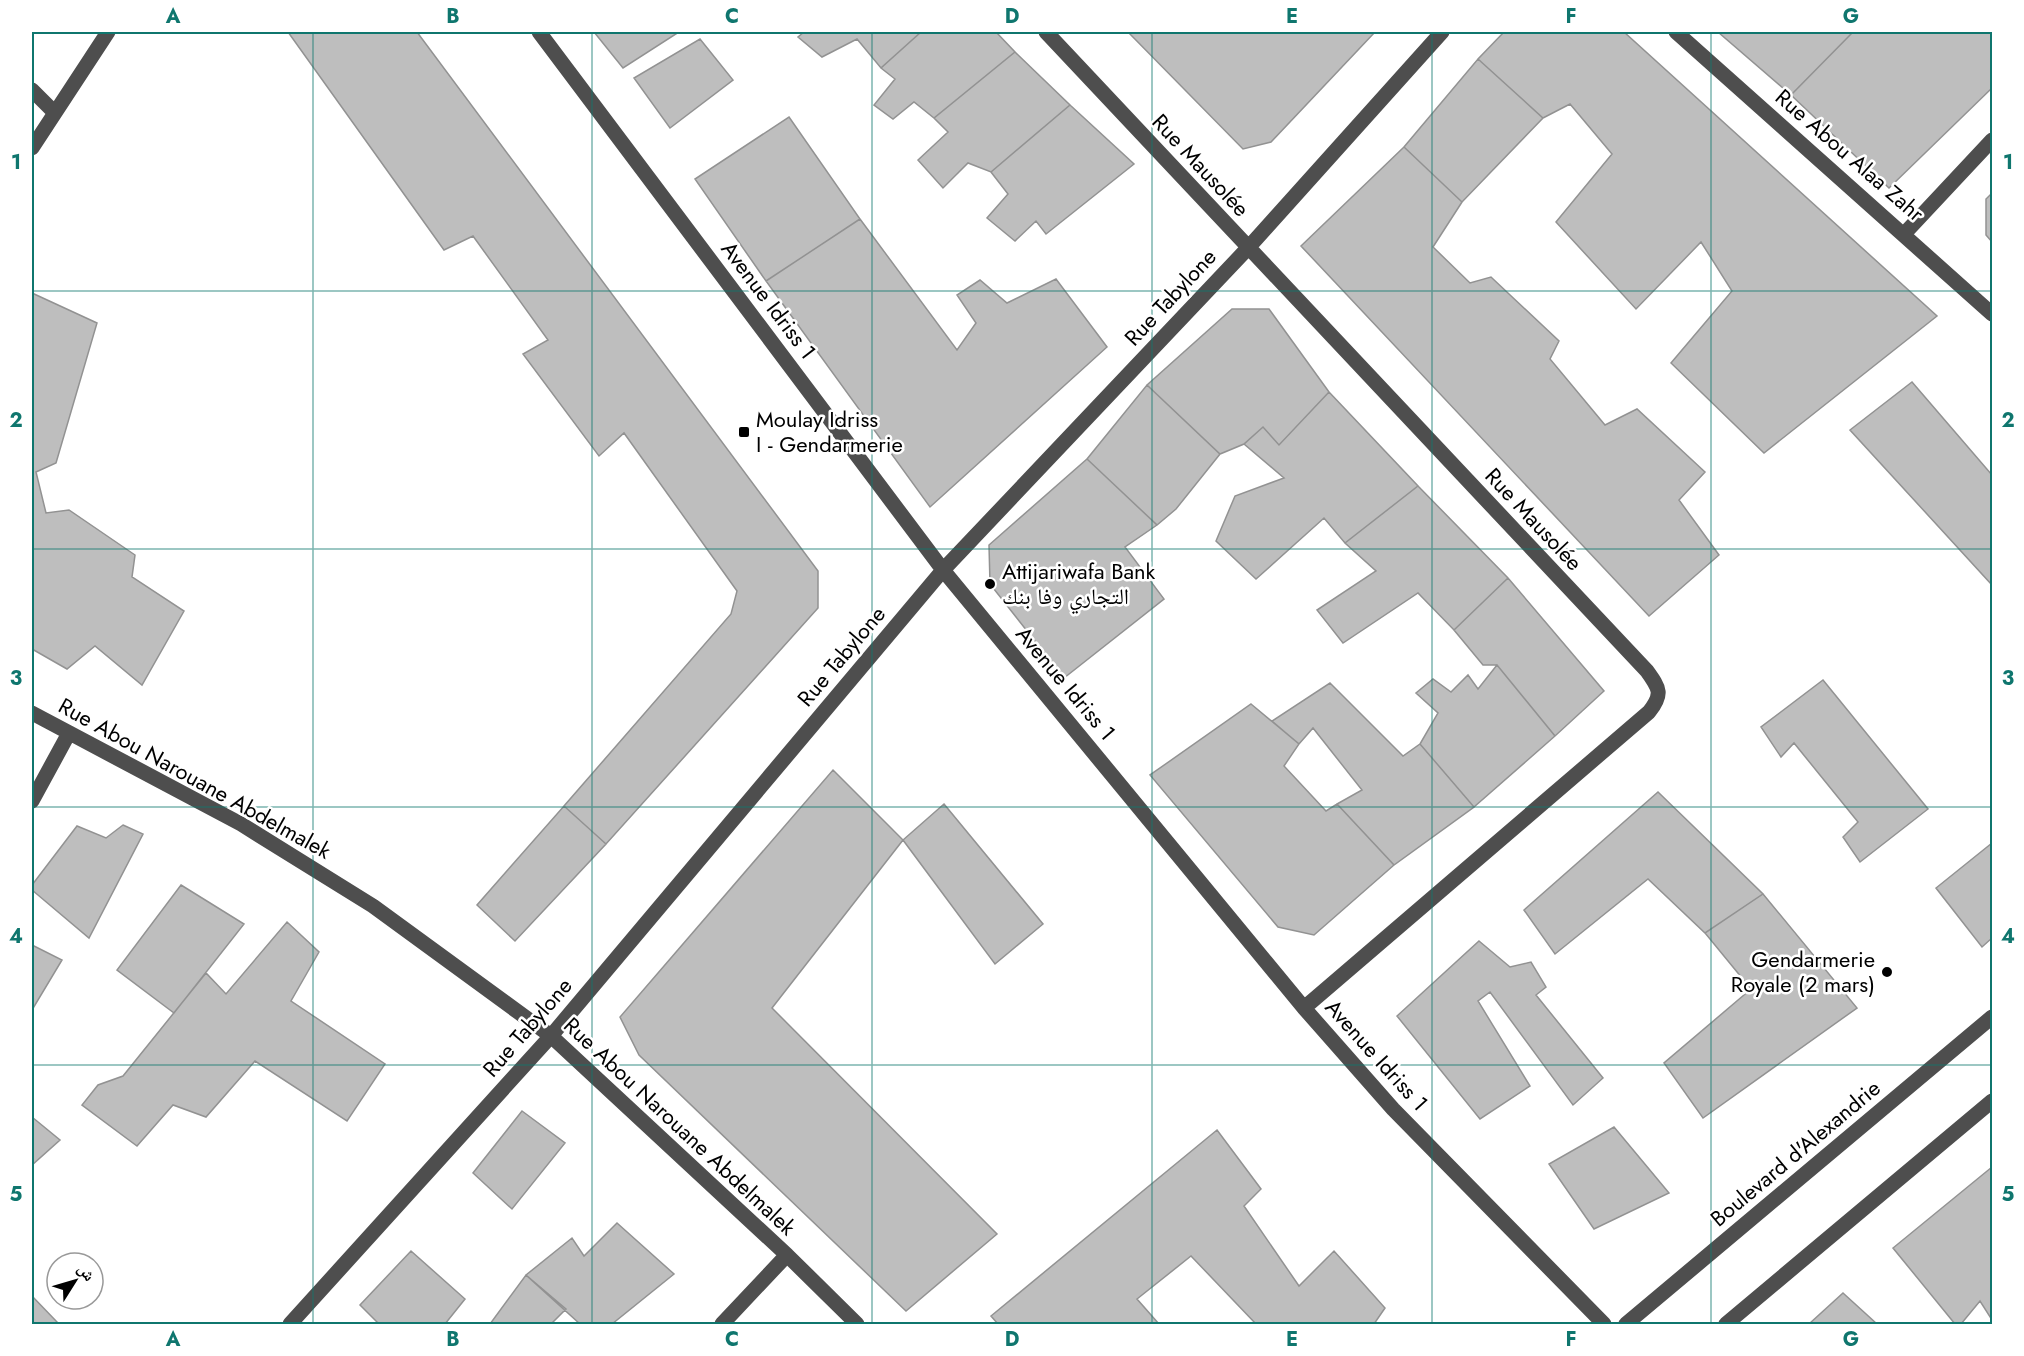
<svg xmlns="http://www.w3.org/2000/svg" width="2024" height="1356" font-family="Jost,'Noto Naskh Arabic',sans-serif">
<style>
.building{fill:#bebebe;stroke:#929292;stroke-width:1.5}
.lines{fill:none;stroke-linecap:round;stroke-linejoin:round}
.minor{stroke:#4e4e4e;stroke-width:15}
.grid{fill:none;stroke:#0f766e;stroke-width:1.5;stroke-opacity:0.55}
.poi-dot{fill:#000;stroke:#fff;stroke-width:2}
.labels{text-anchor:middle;stroke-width:5;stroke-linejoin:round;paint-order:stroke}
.street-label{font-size:22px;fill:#000;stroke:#fff}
.poi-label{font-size:22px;fill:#000;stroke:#fff;text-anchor:start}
.neatline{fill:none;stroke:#0f766e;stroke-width:2}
.grid-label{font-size:20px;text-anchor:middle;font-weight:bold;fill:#0f766e}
</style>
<rect width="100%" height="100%" fill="#fff"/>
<path class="building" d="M288,32H417L818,571V608L606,844L564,806L731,614L737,591L624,433L599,456L523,354L548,340L473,236L444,250Z
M594,32H679L623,68Z
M804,32H921L881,68L857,39L822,57L798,37Z
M921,32H996L1015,52L934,118L914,102L893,119L874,105L895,79L881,68Z
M1128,32H1375L1271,142L1243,149Z
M1504,32H1624L1937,316L1764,453L1671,363L1732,291L1701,242L1636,309L1556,222L1612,154L1570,104L1543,118L1478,59Z
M1718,32H1853L1791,95Z
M1853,32H1992V88L1889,188L1791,95Z
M700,39L733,80L670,128L634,78Z
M1015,52L1070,105L991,172L968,163L943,188L918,160L948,132L934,118Z
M1478,59L1543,118L1462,202L1404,147Z
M1070,105L1134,164L1046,234L1036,221L1015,241L987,218L1008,194L991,172Z
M789,117L860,219L766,281L695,179Z
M1404,147L1462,202L1433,247L1470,283L1491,277L1559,341L1550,359L1605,425L1637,409L1705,472L1679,500L1719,555L1649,616L1301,246Z
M1992,193V242L1986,235V199Z
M860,219L957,350L976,323L957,295L980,280L1007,303L1056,279L1107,347L930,507L766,281Z
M32,293L97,323L56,463L36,472L46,513L69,510L135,555L132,577L184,611L142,685L95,646L67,669L32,649Z
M1232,309H1269L1329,392L1279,445L1263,427L1244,444L1220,454L1147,385Z
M1912,382L1992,475V585L1850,430Z
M1147,385L1220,454L1176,509L1157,525L1087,459Z
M1329,392L1418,486L1345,543L1324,518L1256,579L1216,541L1235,496L1284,478L1244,444L1263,427L1279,445Z
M1087,459L1157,525L1125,547L1164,599L1064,678L990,584L989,545Z
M1418,486L1508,578L1454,630L1418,593L1343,643L1317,610L1376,571L1345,543Z
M1508,578L1604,691L1555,736L1497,665H1483L1454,630Z
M1497,665L1555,736L1474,807L1420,744L1438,713L1416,693L1433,679L1451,692L1468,675L1478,689Z
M1823,680L1928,809L1860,862L1843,837L1858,822L1794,743L1781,757L1761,727Z
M1330,683L1403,756L1420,744L1474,807L1394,865L1337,804L1362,790L1313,728L1299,744L1272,721Z
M1251,704L1299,744L1284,766L1326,811L1337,804L1394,865L1314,935L1278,927L1150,775Z
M833,770L903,840L772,1008L997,1234L906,1311L639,1055L620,1017Z
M1658,792L1763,894L1705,933L1648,879L1555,954L1524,910Z
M944,804L1043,924L995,964L903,840Z
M564,806L606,844L515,941L477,905Z
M123,825L143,834L89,938L32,890V885L77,826L106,838Z
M1992,843V938L1982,947L1936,888Z
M181,885L244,924L174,1013L117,970Z
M1763,894L1857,1008L1703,1118L1664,1063L1751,989L1705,933Z
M287,922L319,952L291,1001L385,1064L347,1121L255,1061L206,1117L173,1105L137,1146L82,1105L98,1085L123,1076L206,973L226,994Z
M1479,941L1510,967L1531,962L1546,987L1536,995L1603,1078L1573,1105L1490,992L1478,1001L1530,1086L1480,1119L1397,1016Z
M32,945L62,960L32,1010Z
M522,1111L565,1143L512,1209L473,1173Z
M32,1117L60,1140L32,1165Z
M1614,1127L1669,1193L1594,1229L1549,1164Z
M1217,1130L1261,1189L1244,1206L1299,1286L1334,1251L1385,1308L1374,1324H1256L1191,1256L1137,1299L1159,1324H998L991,1316Z
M1992,1167V1320L1980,1301L1961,1324H1955L1893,1248Z
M617,1223L674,1274L612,1324H580L526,1275L572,1238L584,1256Z
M411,1251L465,1299L445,1324H379L360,1305Z
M526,1275L566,1309L551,1324H490Z
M1843,1293L1877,1324H1809Z
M32,1296L58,1323L32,1324Z"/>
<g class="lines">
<path class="minor" d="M539,32L943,570L1304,1008L1393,1109L1604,1324
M1046,32L1647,671C1660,689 1663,694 1649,712L1304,1008
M1676,32L1992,314
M32,90L54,112
M32,148L108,32
M1905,233L1992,140
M32,713L241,824L373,906L551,1036L787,1255L857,1324
M32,801L69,733
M290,1324L551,1036L943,570L1248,248L1442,32
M722,1324L787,1255
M1626,1324L1992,1017
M1726,1324L1992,1101"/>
</g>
<path class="grid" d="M313,32V1324M592,32V1324M872,32V1324M1152,32V1324M1432,32V1324M1711,32V1324M32,291H1992M32,549H1992M32,807H1992M32,1065H1992"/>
<g class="poi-dot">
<rect x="738" y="426" width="12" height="12" rx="3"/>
<circle cx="990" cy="584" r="6"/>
<circle cx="1887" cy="972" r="6"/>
</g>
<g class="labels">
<g class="street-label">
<text transform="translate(1850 155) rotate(41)" y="8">Rue Abou Alaa Zahr</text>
<text transform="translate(1201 165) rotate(47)" y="8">Rue Mausolée</text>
<text transform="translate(1170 297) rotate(-47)" y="8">Rue Tabylone</text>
<text transform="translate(769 300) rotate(53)" y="8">Avenue Idriss 1</text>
<text transform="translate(1534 519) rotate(47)" y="8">Rue Mausolée</text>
<text transform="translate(841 656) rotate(-50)" y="8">Rue Tabylone</text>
<text transform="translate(1066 683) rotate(50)" y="8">Avenue Idriss 1</text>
<text transform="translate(195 778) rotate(29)" y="8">Rue Abou Narouane Abdelmalek</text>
<text transform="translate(527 1027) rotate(-49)" y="8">Rue Tabylone</text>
<text transform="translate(1377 1055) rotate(48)" y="8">Avenue Idriss 1</text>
<text transform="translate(680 1126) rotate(43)" y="8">Rue Abou Narouane Abdelmalek</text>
<text transform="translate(1795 1153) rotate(-40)" y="8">Boulevard d'Alexandrie</text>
</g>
<g class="poi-label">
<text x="756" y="427">Moulay Idriss<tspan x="756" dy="25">I - Gendarmerie</tspan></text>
<text x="1002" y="579">Attijariwafa Bank<tspan x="1002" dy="25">التجاري وفا بنك</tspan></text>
<text x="1875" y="967" text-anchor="end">Gendarmerie<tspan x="1875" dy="25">Royale (2 mars)</tspan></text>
</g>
</g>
<rect width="2024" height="1356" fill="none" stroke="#ffffff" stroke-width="66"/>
<g transform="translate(75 1281) rotate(53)"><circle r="28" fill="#ffffff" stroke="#999999" stroke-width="1.5"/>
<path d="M0-4.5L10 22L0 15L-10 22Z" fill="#000000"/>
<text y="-9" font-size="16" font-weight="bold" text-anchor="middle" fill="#000000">ش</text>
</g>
<rect x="33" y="33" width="1958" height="1290" class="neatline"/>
<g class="grid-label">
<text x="173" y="23">A</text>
<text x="453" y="23">B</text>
<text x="732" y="23">C</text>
<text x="1012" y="23">D</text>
<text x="1292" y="23">E</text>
<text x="1571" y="23">F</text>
<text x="1851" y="23">G</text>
<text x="16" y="169">1</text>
<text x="2008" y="169">1</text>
<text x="16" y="427">2</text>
<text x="2008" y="427">2</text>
<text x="16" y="685">3</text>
<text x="2008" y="685">3</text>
<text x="16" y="943">4</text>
<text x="2008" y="943">4</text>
<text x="16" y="1201">5</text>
<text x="2008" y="1201">5</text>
<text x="173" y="1346">A</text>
<text x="453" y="1346">B</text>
<text x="732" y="1346">C</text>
<text x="1012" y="1346">D</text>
<text x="1292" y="1346">E</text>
<text x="1571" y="1346">F</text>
<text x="1851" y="1346">G</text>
</g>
</svg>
